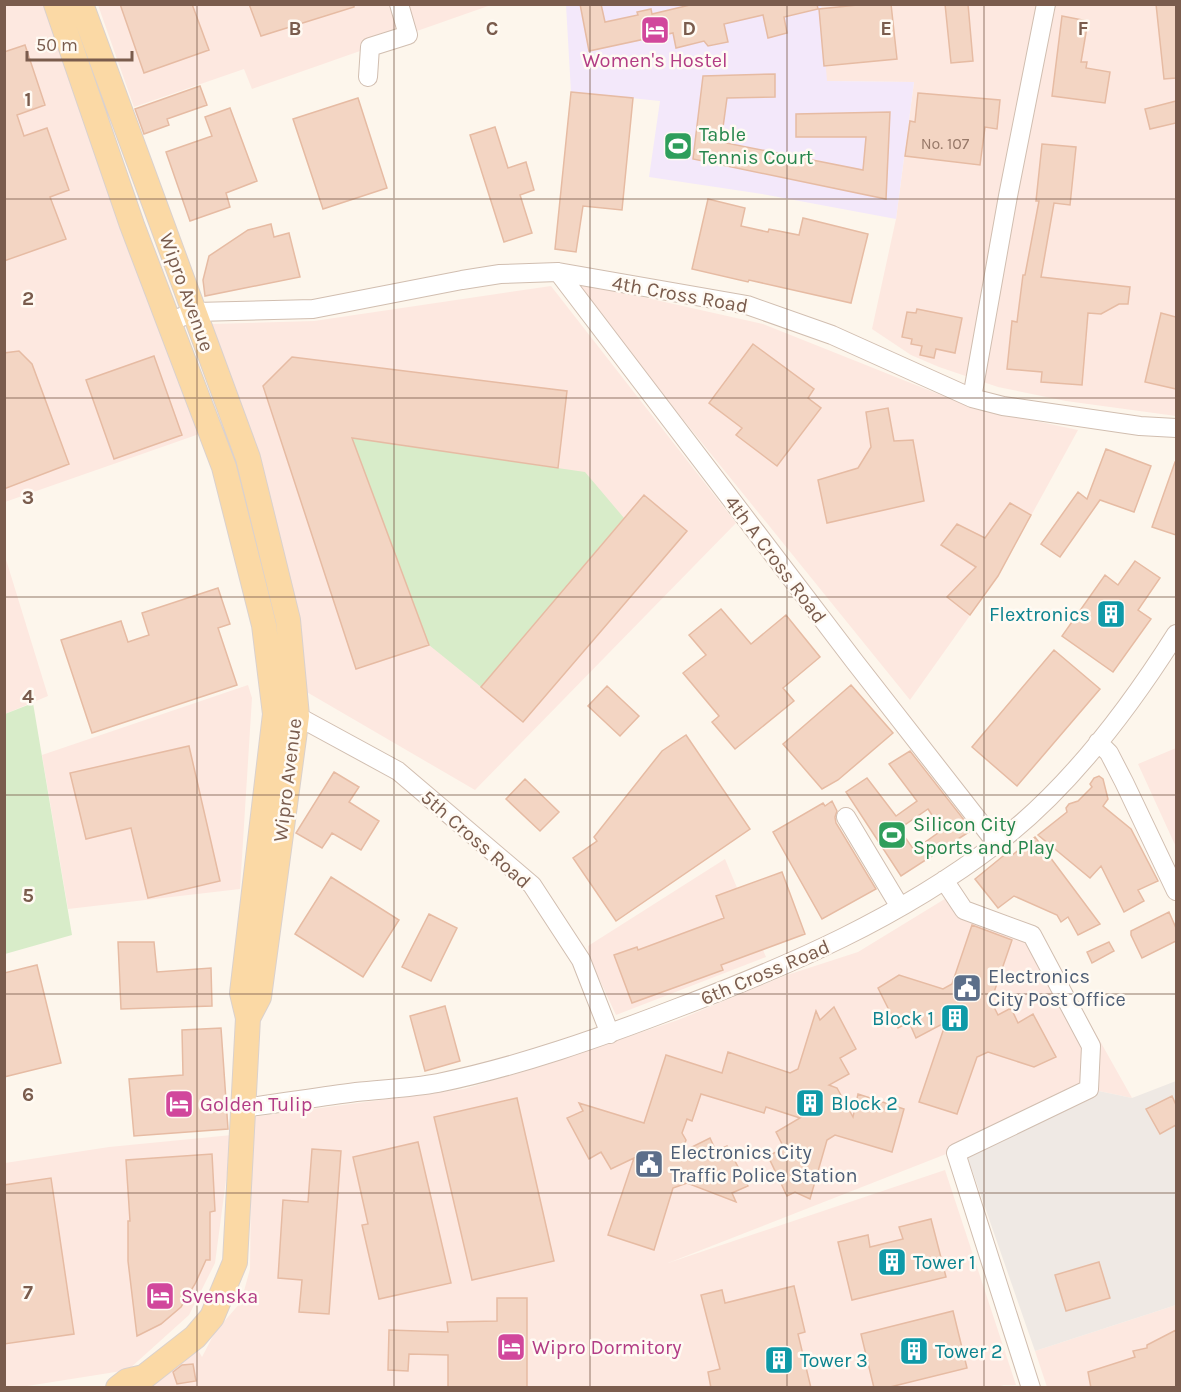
<svg xmlns="http://www.w3.org/2000/svg" width="1181" height="1392" font-family="Karla,sans-serif">
<style>
.commercial{fill:#fde8e0}
.industrial{fill:#efe9e4}
.education{fill:#f3e8fa}
.green{fill:#d8ecc9}
.building{fill:#f3d5c3;stroke:#e6bba3;stroke-width:1.5;fill-rule:evenodd}
.lines{fill:none;stroke-linecap:round;stroke-linejoin:round}
.minor-casing{stroke:#d1beb0;stroke-width:20}
.major-casing{stroke:#dad1cd;stroke-width:26}
.minor{stroke:#fff;stroke-width:18}
.major{stroke:#fbd9a5;stroke-width:24}
.grid{fill:none;stroke:#7a5c4d;stroke-width:1.5;stroke-opacity:0.55}
.labels{text-anchor:middle;stroke-width:5;stroke-linejoin:round;paint-order:stroke}
.number-label{font-size:16px;fill:#987a6a}
.hotel-label{font-size:20px;fill:#b23c85;stroke:#fffaf3;text-anchor:start}
.leisure-label{font-size:20px;fill:#27864d;stroke:#fffaf3;text-anchor:start}
.street-label{font-size:20px;fill:#7a5c4d;stroke:#fffaf3}
.culture-label{font-size:20px;fill:#0d838f;stroke:#fffaf3;text-anchor:start}
.service-label{font-size:20px;fill:#4e5e75;stroke:#fffaf3;text-anchor:start}
.grid-label{font-size:20px;text-anchor:middle;font-weight:bold;fill:#7a5c4d;stroke:#fffaf3;stroke-width:5;stroke-linejoin:round;paint-order:stroke}
</style>
<rect width="100%" height="100%" fill="#fdf6ec"/>
<path class="commercial" d="M4,5H45L119,225L202,433L5,502Z
M98,5H491L252,89L244,69L134,107Z
M821,5H1176V416L1066,401L998,387L939,367L911,355L872,329L896,219L914,82L826,81Z
M571,281L763,324L971,407L1078,430L998,576L910,700Z
M551,286L736,523L475,790L305,691L261,471L212,324L314,321Z
M4,553L48,696L5,714H4Z
M248,685L252,698L240,889L68,909L42,755Z
M1176,748V847L1138,764Z
M725,859L766,957L616,1015L588,955V946Z
M948,897L1041,936L1132,1098L1089,1089L964,1147L668,1263L945,1170L1016,1385H1004L992,1388H118L187,1331L202,1357L215,1332L241,1302L250,1269L252,1117L464,1089L525,1071L678,1020L784,976L858,952Z
M232,1135L215,1263L189,1315L128,1370L21,1387L5,1388V1163L109,1147Z
M1176,1305V1387H1047L1035,1351Z"/>
<path class="industrial" d="M1176,1081V1305L1035,1351L964,1147L1089,1089L1132,1098Z"/>
<path class="education" d="M566,5H821L827,81L914,82L896,219L762,194L649,177L660,101L571,92Z"/>
<path class="green" d="M352,438L585,472L624,518L481,687L429,645Z
M33,703L72,935L5,954V714Z"/>
<path class="building" d="M120,4H192L209,50L144,73Z
M249,4H354V7L261,36Z
M580,4H601L605,22L638,15L637,12L651,9L652,14L694,4H817L818,9L784,17L787,33L768,38L763,15L724,24L728,42L708,46L704,41L676,48L673,33L589,51Z
M867,4H891L897,59L824,66L819,9Z
M945,4H968L973,61L951,63Z
M1156,4H1176V78L1164,79Z
M1062,16L1088,21L1081,62H1087L1086,68L1110,72L1105,103L1052,96Z
M25,45L45,105L17,115L24,136L47,128L69,190L50,197L66,239L4,261V52Z
M775,74V97L727,98L721,142L863,170L866,137H796V114L890,112L886,199L693,159L703,76Z
M200,86L207,105L167,119L169,125L144,134L135,109Z
M571,92L633,98L622,210L583,206L576,252L555,249Z
M918,93L1000,100L997,129L985,127L980,165L905,156L910,121L915,122Z
M358,98L387,188L323,209L293,119Z
M1176,101V123L1150,129L1145,109Z
M230,108L257,181L226,193L230,207L190,221L166,152L212,136L205,117Z
M495,127L508,168L526,162L534,190L520,195L532,233L504,242L470,135Z
M1042,144L1076,147L1070,205L1054,203L1041,277L1130,287L1128,304H1119L1101,314L1088,313L1082,385L1041,382L1042,372L1007,369L1012,321L1017,322L1023,275H1025L1039,201H1036Z
M708,199L745,208L741,226L768,232L769,229L799,235L803,218L868,234L851,303L749,280L748,282L692,269Z
M271,224L274,237L289,233L300,277L205,296L203,280L209,256L248,230Z
M917,309L962,318L955,353L936,349L934,358L920,355L922,346L911,344L912,339L902,337L907,312L916,313Z
M1161,313L1176,317V389L1145,382Z
M753,344L814,389L808,398L821,408L777,466L736,435L742,428L709,403Z
M19,351L32,364L69,464L4,489V353Z
M154,356L182,435L114,459L86,380Z
M292,357L567,391L558,468L352,438L429,645L356,669L263,386Z
M888,408L894,441L913,440L924,501L827,523L818,480L858,468L871,447L866,412Z
M1106,449L1151,466L1134,512L1100,500L1060,557L1041,544L1078,492L1087,499Z
M1175,462H1176V535L1152,527Z
M644,495L687,531L523,722L481,687Z
M1010,503L1031,515L998,576L970,615L947,597L976,567L941,545L957,524L985,538Z
M1135,561L1160,578L1138,610L1151,619L1113,672L1062,636L1105,575L1118,585Z
M218,588L230,624L218,628L237,685L92,733L61,640L121,621L128,642L149,635L142,613Z
M721,609L751,644L786,615L820,657L783,688L794,701L735,749L712,722L719,716L683,673L706,655L689,635Z
M1054,650L1100,689L1017,786L972,747Z
M851,685L893,733L838,780L822,789L783,744Z
M607,686L639,716L620,736L588,706Z
M686,735L750,829L616,921L573,858L597,841L594,837L662,751Z
M189,746L220,881L148,898L131,828L86,839L70,773Z
M910,751L972,830L901,876L846,792L867,778L896,816L917,801L889,764ZM928,809L942,830L914,850L899,829Z
M334,772L359,787L349,802L379,821L361,850L332,833L322,848L296,833Z
M1099,776L1103,779L1108,799L1103,806L1131,829L1158,881L1138,890L1144,901L1124,912L1101,866L1090,878L1038,835L1067,812L1066,808L1069,804L1078,801L1092,787L1090,784L1094,778Z
M525,779L559,812L540,831L506,799Z
M832,801L837,811L835,817L836,823L876,889L822,919L773,832L823,803L825,806Z
M1035,837L1100,924L1078,935L1068,917L1061,922L1057,915L1014,896L998,908L975,879L1008,852L1011,856Z
M782,872L805,934L721,965L723,970L632,1003L614,955L637,947L638,950L724,918L716,896Z
M331,877L399,920L363,977L295,934Z
M1169,912L1176,928V941L1142,958L1131,935V931Z
M429,914L457,928L431,981L402,967Z
M972,925L1012,940L991,1001L998,1015L1011,1008L1018,1023L1033,1014L1056,1057L1034,1067L988,1052L977,1057L957,1114L919,1102L946,1022L916,1038L909,1022L898,1028L878,988L899,975L943,989L952,984Z
M118,942H154L157,972L211,968L212,1006L121,1009Z
M1109,942L1114,951L1092,963L1087,952Z
M37,965L61,1063L4,1077V973Z
M445,1006L460,1061L425,1071L410,1016Z
M834,1007L856,1049L840,1058L849,1074L829,1085L837,1088L853,1117L858,1094L904,1109L892,1152L835,1135L827,1140L810,1199L795,1192L787,1196L768,1156L784,1148L776,1132L800,1118L766,1107L764,1113L701,1094L692,1121L687,1119L682,1133L686,1140L682,1152L710,1138L716,1151L727,1146L748,1186L732,1193L736,1202L687,1183L673,1188L654,1250L608,1235L634,1158L611,1169L601,1152L589,1159L567,1118L583,1111L579,1103L644,1123L666,1055L722,1073L728,1052L790,1073L798,1069L816,1011L820,1020Z
M221,1028L228,1129L134,1136L129,1079L183,1075L182,1030Z
M1172,1096L1176,1105V1125L1160,1134L1146,1109Z
M517,1098L554,1261L472,1280L434,1117Z
M418,1142L451,1283L379,1299L362,1225L368,1224L353,1157Z
M312,1149L341,1151L329,1314L299,1312L302,1280L278,1278L283,1200L308,1202Z
M212,1154L215,1211L210,1212V1260H206L195,1284L181,1307L161,1324L137,1336L128,1261V1221H130L126,1160Z
M51,1178L74,1334L4,1344V1185Z
M931,1219L946,1277L852,1300L838,1242L868,1235L870,1247L903,1239L899,1227Z
M1099,1262L1110,1298L1066,1311L1055,1275Z
M794,1286L805,1332L798,1334L811,1388H711L708,1372L720,1369L701,1295L722,1290L725,1303Z
M497,1298H527V1388H448V1355L409,1354L408,1371L388,1370L389,1330L448,1332L447,1322L497,1321Z
M953,1311L967,1368L886,1388H874L861,1334Z
M1176,1330V1388H1091L1088,1372L1135,1357L1133,1351L1147,1348V1345Z
M193,1364L196,1381L177,1384L173,1372L182,1365Z"/>
<g class="lines">
<g class="minor-casing">
<path id="minor" d="M368,77L370,47L408,35L399,4
M558,272L855,662L997,844
M168,322L195,312L313,309L462,280L500,274L558,272L747,305L832,335L972,398L1003,406L1140,426L1176,428
M972,398L1008,196L1046,4
M285,715L297,716L398,771L532,885L581,960L610,1034
M1098,742L1109,753L1124,782L1176,891
M846,817L900,907
M944,880L964,910L1032,935L1091,1046L1089,1089L956,1153L1031,1388
M243,1108C281,1103 318,1097 356,1092C383,1089 411,1088 438,1083C520,1066 599,1038 677,1008C791,965 899,918 996,844C1069,789 1128,710 1176,634"/>
</g>
<g class="major-casing">
<path id="major" d="M56,4L132,225L224,467L264,625L275,714L242,993L248,1018
M81,4L248,458L288,620L297,716L259,997L248,1018L235,1262L212,1317L195,1337L144,1377L127,1381L118,1388"/>
</g>
<use href="#minor" class="minor"/>
<use href="#major" class="major"/>
</g>
<path class="grid" d="M197,4V1388M394,4V1388M590,4V1388M787,4V1388M984,4V1388M4,199H1176M4,398H1176M4,597H1176M4,795H1176M4,994H1176M4,1193H1176"/>
<defs>
<g id="hotel-square" transform="scale(1.5)"><rect x="-9" y="-9" width="18" height="18" rx="4" fill="#d1479c" stroke="#fffaf3"/><path d="M-6-4.5h1.5V1H6V5H4.5V3h-9V5H-6ZM-4 0a1.8 1.8 0 1 1 3.6 0ZM.5 0V-2.5h3Q6-2.5 6 0Z" fill="#fff"/></g>
<g id="stadium-square" transform="scale(1.5)"><rect x="-9" y="-9" width="18" height="18" rx="4" fill="#2e9e5b" stroke="#fffaf3"/><path d="M0-5a6.5 5 0 1 0 0 10a6.5 5 0 1 0 0-10ZM-3.5-1.8h7v3.6h-7Z" fill="#fff"/></g>
<g id="building-square" transform="scale(1.5)"><rect x="-9" y="-9" width="18" height="18" rx="4" fill="#0f9aa8" stroke="#fffaf3"/><path d="M-4-6H4V6H1V3H-1V6H-4ZM-2.5-4.3h1.7v1.8h-1.7ZM.8-4.3h1.7v1.8H.8ZM-2.5-1h1.7V.8h-1.7ZM.8-1h1.7V.8H.8Z" fill="#fff"/></g>
<g id="civic-square" transform="scale(1.5)"><rect x="-9" y="-9" width="18" height="18" rx="4" fill="#5c6f8a" stroke="#fffaf3"/><path d="M-.6-6.5H3V-4.5H.6V-3L4-1V1h2V6H-6V1h2V-1L-.6-3ZM-1.2 2.5V6h2.4V2.5Z" fill="#fff"/></g>
</defs>
<g fill-rule="evenodd">
<use href="#hotel-square" x="655" y="30"/>
<use href="#stadium-square" x="678" y="146"/>
<use href="#building-square" x="1111" y="614"/>
<use href="#stadium-square" x="892" y="835"/>
<use href="#civic-square" x="967" y="988"/>
<use href="#building-square" x="955" y="1018"/>
<use href="#building-square" x="810" y="1103"/>
<use href="#hotel-square" x="179" y="1104"/>
<use href="#civic-square" x="649" y="1164"/>
<use href="#building-square" x="892" y="1262"/>
<use href="#hotel-square" x="160" y="1296"/>
<use href="#hotel-square" x="511" y="1347"/>
<use href="#building-square" x="914" y="1351"/>
<use href="#building-square" x="779" y="1360"/>
</g>
<g class="labels">
<g class="number-label">
<text x="945" y="149">No. 107</text>
</g>
<g class="hotel-label">
<text x="655" y="67" text-anchor="middle">Women's Hostel</text>
<text x="200" y="1111">Golden Tulip</text>
<text x="181" y="1303">Svenska</text>
<text x="532" y="1354">Wipro Dormitory</text>
</g>
<g class="leisure-label">
<text x="699" y="141">Table<tspan x="699" dy="23">Tennis Court</tspan></text>
<text x="913" y="831">Silicon City<tspan x="913" dy="23">Sports and Play</tspan></text>
</g>
<g class="street-label">
<text transform="translate(187 292) rotate(70)" y="7">Wipro Avenue</text>
<text transform="translate(680 294) rotate(10)" y="7">4th Cross Road</text>
<text transform="translate(776 559) rotate(53)" y="7">4th A Cross Road</text>
<text transform="translate(287 780) rotate(-83)" y="7">Wipro Avenue</text>
<text transform="translate(476 839) rotate(41)" y="7">5th Cross Road</text>
<text transform="translate(765 972) rotate(-23)" y="7">6th Cross Road</text>
</g>
<g class="culture-label">
<text x="1090" y="621" text-anchor="end">Flextronics</text>
<text x="934" y="1025" text-anchor="end">Block 1</text>
<text x="831" y="1110">Block 2</text>
<text x="913" y="1269">Tower 1</text>
<text x="935" y="1358">Tower 2</text>
<text x="800" y="1367">Tower 3</text>
</g>
<g class="service-label">
<text x="988" y="983">Electronics<tspan x="988" dy="23">City Post Office</tspan></text>
<text x="670" y="1159">Electronics City<tspan x="670" dy="23">Traffic Police Station</tspan></text>
</g>
</g>
<g class="grid-label">
<text x="295" y="35">B</text>
<text x="492" y="35">C</text>
<text x="689" y="35">D</text>
<text x="886" y="35">E</text>
<text x="1083" y="35">F</text>
<text x="28" y="106">1</text>
<text x="28" y="305">2</text>
<text x="28" y="504">3</text>
<text x="28" y="703">4</text>
<text x="28" y="902">5</text>
<text x="28" y="1101">6</text>
<text x="28" y="1299">7</text>
</g>
<rect width="1181" height="1392" fill="none" stroke="#7a5c4d" stroke-width="12"/>
<path d="M27 51v9h105v-9" fill="none" stroke="#7a5c4d" stroke-width="3"/>
<text x="36" y="51" font-size="18" fill="#7a5c4d" stroke="#fffaf3" stroke-width="4.5" paint-order="stroke">50 m</text>
</svg>
